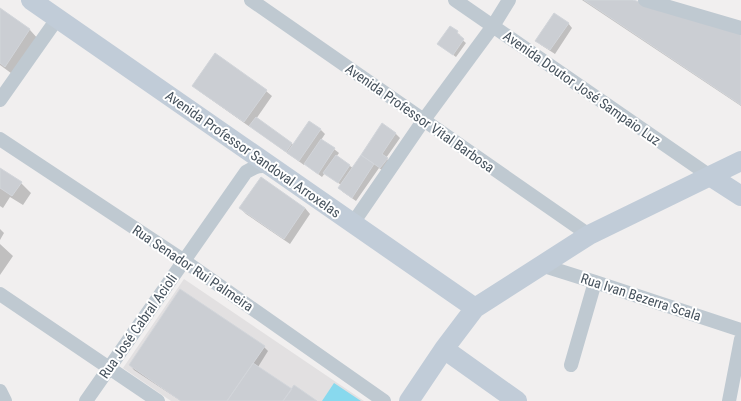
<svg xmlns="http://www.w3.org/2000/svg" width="741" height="401" font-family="'Roboto Condensed',sans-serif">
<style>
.education{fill:#e2e0e1}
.water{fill:#88d9ee}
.shadow{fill:#0003}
.building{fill:#cbced3;stroke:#d2d5da}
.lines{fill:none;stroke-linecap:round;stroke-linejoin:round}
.street{stroke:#bfc9d1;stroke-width:14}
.secondary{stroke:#c1ccd8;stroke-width:20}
.labels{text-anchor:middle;stroke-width:4;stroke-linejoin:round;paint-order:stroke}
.street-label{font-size:14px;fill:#46525d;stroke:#fff}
</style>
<rect width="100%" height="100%" fill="#f1efef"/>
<path class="education" d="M184,279L364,401H171L123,368Z"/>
<path class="water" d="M334,383L361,401H322Z"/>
<path class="shadow" d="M582,0H630L741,33V106Z
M0,10L30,30L39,40L15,76L0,65Z
M568,23L572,28L555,54L541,45L537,40Z
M450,27L460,35L459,37L466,43L456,57L441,46Z
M193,85L266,91L272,96L256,119L294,145L321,130L325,134L321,140L334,149L339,153L336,157L353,168L383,125L396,134L400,138L386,158L391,163L385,172L379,168L356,201L343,192L339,188L341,185L325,173L322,177L310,168L305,163L304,165L255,130L251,126L250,127L199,91Z
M0,169L21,183L31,193L23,205L10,197L3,208L0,206Z
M240,208H305L310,214L290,244L246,214Z
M0,229L4,233L0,240Z
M0,244L13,256L0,275Z
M264,347L268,351L258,367L292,390L315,401H181L134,370L130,365Z"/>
<path class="building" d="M584,0H633L741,32V105Z
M0,8L30,29L5,67L0,63Z
M554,13L569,23L550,50L535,41Z
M450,26L458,31L457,33L464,39L453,55L437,44Z
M215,53L267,90L244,122L192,86Z
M256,117L292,143L286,152L249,126Z
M309,121L321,129L299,161L287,153Z
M382,123L396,133L382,154L388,158L380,168L361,155Z
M321,139L335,148L318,174L304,164Z
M336,155L350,165L338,183L323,173Z
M361,155L374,164L352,198L338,188Z
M0,168L22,182L12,196L0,188Z
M261,177L305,208L284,239L239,208Z
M180,289L265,346L227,401H181L129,365Z
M253,363L292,389L283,401H227Z
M294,385L317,401H283Z"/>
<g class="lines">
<path class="street" d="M251,0L589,235
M455,0L710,176
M645,0L741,28
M0,100L57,19
M0,139L183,260L384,401
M353,223L423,121L493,26L509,0
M541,265L595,282L741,330
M0,294L158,401
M571,365L595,282
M0,391L5,401
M86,401L246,172C257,166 259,165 272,167
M729,401L741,339"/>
<path class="secondary" d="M31,0L475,308
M710,176L741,196
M444,349L517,401
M409,401L444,349L475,308L589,235L710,176L741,161"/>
</g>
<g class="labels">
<g class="street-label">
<text transform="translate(582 88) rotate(35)" y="5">Avenida Doutor José Sampaio Luz</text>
<text transform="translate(420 118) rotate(35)" y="5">Avenida Professor Vital Barbosa</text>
<text transform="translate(253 154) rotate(35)" y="5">Avenida Professor Sandoval Arroxelas</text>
<text transform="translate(193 268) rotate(34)" y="5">Rua Senador Rui Palmeira</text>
<text transform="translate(641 297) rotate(18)" y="5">Rua Ivan Bezerra Scala</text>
<text transform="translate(138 326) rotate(-55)" y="5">Rua José Cabral Acioli</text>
</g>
</g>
</svg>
